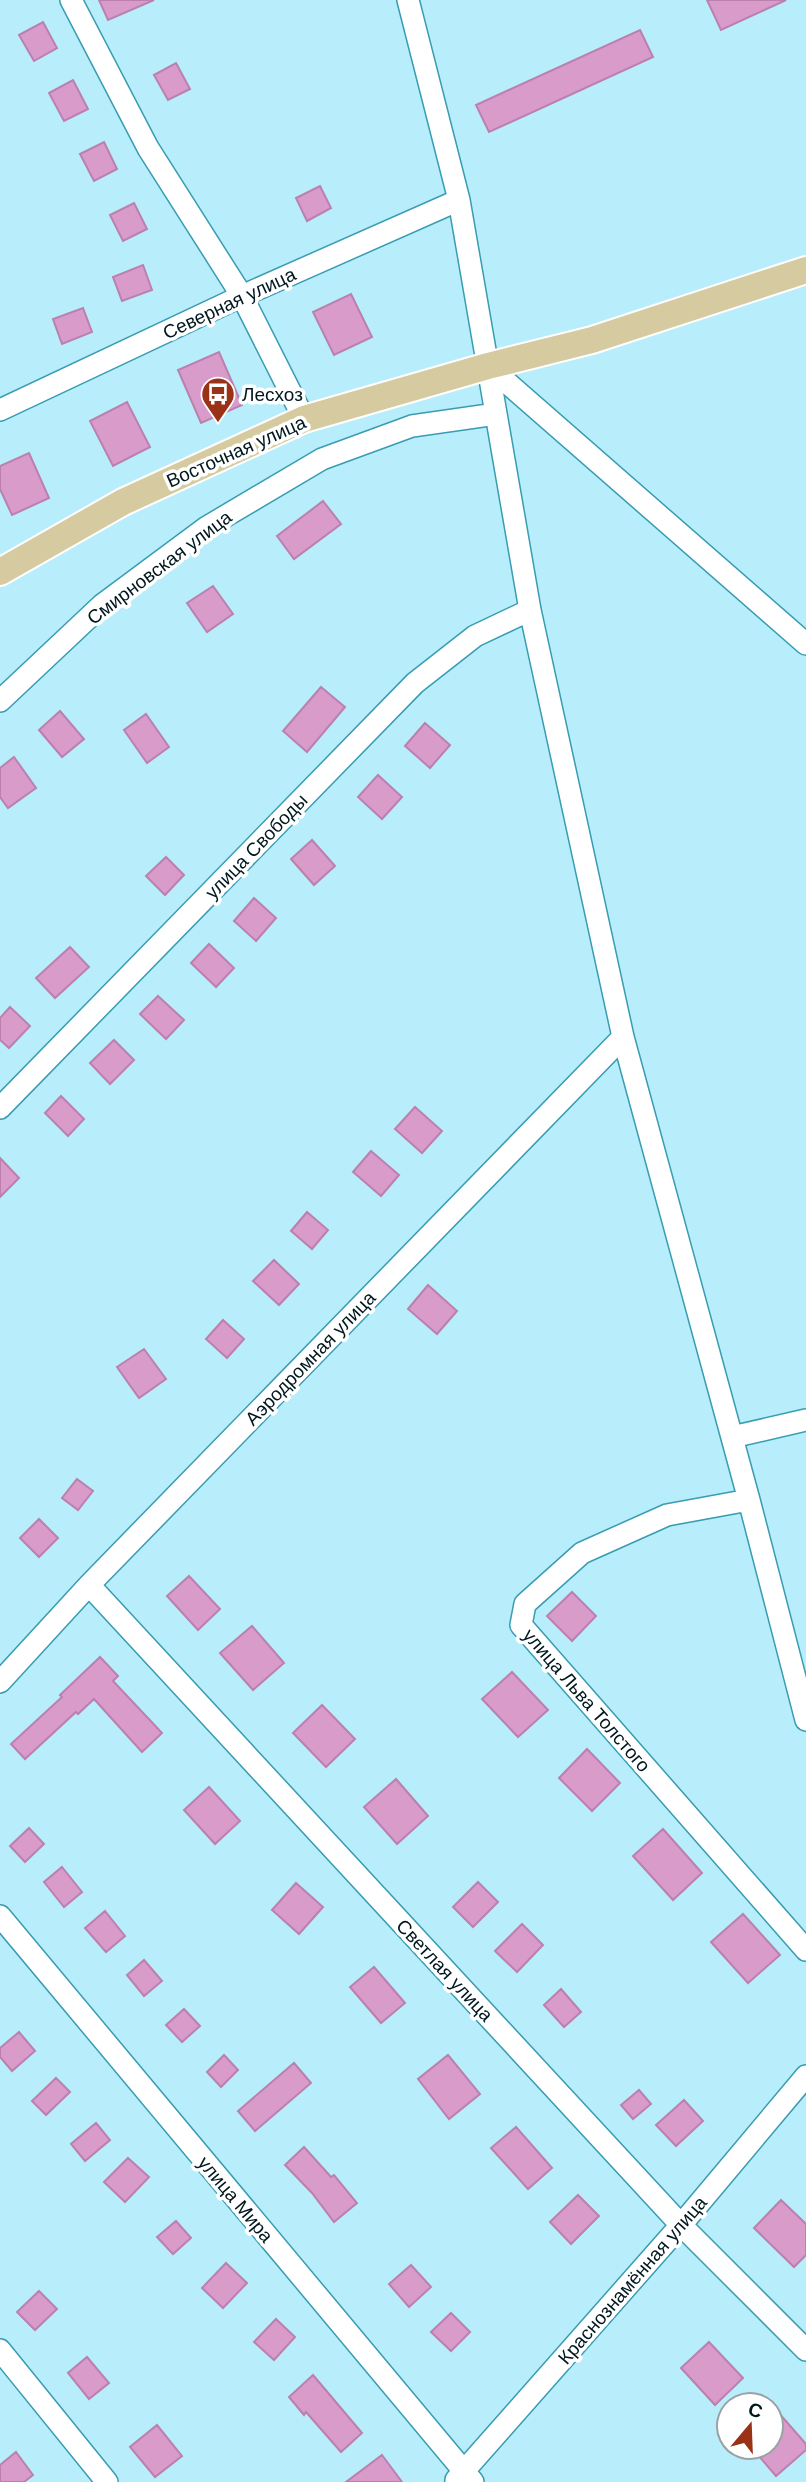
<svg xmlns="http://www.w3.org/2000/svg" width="806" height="2482" font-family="Helvetica,sans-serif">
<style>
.building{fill:#d89bca;stroke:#bb80ae;stroke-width:2}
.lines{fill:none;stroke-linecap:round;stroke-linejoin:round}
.minor-casing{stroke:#389cb2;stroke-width:24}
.major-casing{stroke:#fff;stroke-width:30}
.minor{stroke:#fff;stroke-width:21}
.major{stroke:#d6cba0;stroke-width:26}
.labels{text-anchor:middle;stroke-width:7;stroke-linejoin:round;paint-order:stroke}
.street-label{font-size:19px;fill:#00171e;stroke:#fff}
.poi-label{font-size:19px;fill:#00171e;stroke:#fff;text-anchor:start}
</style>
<rect width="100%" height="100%" fill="#b8edfb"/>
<path class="building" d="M99,0H154L108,20Z
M707,0H786L721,30Z
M43,22L57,48L34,61L19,35Z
M640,30L653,57L489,132L476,105Z
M176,63L190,89L168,100L154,75Z
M73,80L88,109L64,121L49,93Z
M104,142L117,169L94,181L80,154Z
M320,186L331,208L307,221L296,198Z
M134,203L147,229L123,241L110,215Z
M143,265L152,290L122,301L113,277Z
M351,294L372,337L334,355L313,312Z
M83,308L92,332L62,344L53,319Z
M219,352L242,405L201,423L178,370Z
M127,402L150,447L113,466L90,421Z
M29,453L49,498L12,515L0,489V466Z
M323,501L341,524L294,559L277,536Z
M213,586L233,614L207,632L187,603Z
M321,687L345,707L307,752L283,731Z
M60,711L84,739L62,757L39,730Z
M146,714L169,747L147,763L124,730Z
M425,723L450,745L430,768L405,746Z
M14,757L36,788L8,808L0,797V768Z
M378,775L402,797L382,819L358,797Z
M312,840L335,866L314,885L291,859Z
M166,857L184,875L165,895L146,876Z
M254,898L276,918L256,941L234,921Z
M209,944L234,968L216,987L191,963Z
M70,947L89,967L55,998L36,978Z
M158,996L184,1020L166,1039L140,1014Z
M10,1007L30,1026L9,1048L0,1040V1018Z
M114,1040L134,1060L110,1084L90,1063Z
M61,1096L84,1119L68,1136L45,1113Z
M415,1107L442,1131L422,1153L395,1129Z
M371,1151L399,1175L381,1196L353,1172Z
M0,1158L19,1178L0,1197Z
M307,1212L328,1230L312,1249L291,1231Z
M274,1260L299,1284L279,1305L253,1281Z
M428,1285L457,1311L437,1334L408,1309Z
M223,1320L244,1339L227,1358L206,1339Z
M144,1349L166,1379L139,1398L117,1367Z
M77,1479L93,1491L78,1510L62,1498Z
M39,1519L58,1538L39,1557L20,1538Z
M189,1576L220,1609L198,1630L167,1596Z
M572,1592L596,1616L572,1641L547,1616Z
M252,1626L284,1663L253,1690L220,1653Z
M100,1657L118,1676L113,1681L162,1733L142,1752L94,1699L78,1714L76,1712L25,1759L11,1744L62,1697L60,1695Z
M512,1672L548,1710L518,1737L482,1699Z
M322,1705L355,1739L326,1767L293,1733Z
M587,1749L620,1783L592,1811L559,1778Z
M396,1779L428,1816L397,1844L364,1807Z
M209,1787L240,1821L215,1844L184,1810Z
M29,1828L44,1844L25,1862L10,1846Z
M663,1829L702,1873L673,1900L633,1856Z
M62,1867L82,1892L64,1907L44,1882Z
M478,1882L498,1902L473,1927L453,1907Z
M296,1883L323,1907L299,1934L272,1910Z
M105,1911L125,1936L106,1952L85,1928Z
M743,1914L780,1955L748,1983L711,1942Z
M522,1924L543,1945L517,1972L495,1951Z
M144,1960L162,1981L144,1996L127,1975Z
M374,1967L405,2003L381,2023L350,1987Z
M561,1989L581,2012L564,2027L544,2005Z
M184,2009L200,2026L182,2042L166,2025Z
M19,2032L35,2051L12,2071L0,2057V2048Z
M224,2055L238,2070L221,2087L207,2072Z
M448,2055L480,2094L449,2119L418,2079Z
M294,2063L311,2083L255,2131L238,2111Z
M56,2078L70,2092L46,2115L32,2101Z
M639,2090L651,2104L633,2119L621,2105Z
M684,2100L703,2121L676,2146L656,2125Z
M96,2123L110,2140L85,2161L71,2144Z
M516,2127L552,2168L528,2189L491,2148Z
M304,2147L331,2177L334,2175L357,2203L334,2222L312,2193L285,2165Z
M128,2158L149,2177L125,2202L104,2182Z
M578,2195L599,2216L571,2244L550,2222Z
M781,2200L806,2224V2255L794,2267L754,2228Z
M176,2221L191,2238L173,2254L157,2237Z
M226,2263L247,2283L223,2308L202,2288Z
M411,2265L431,2287L409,2307L389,2284Z
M39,2291L57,2309L35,2330L17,2312Z
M451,2313L470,2332L451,2351L431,2332Z
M276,2319L295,2337L274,2360L254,2342Z
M709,2342L743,2378L715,2405L681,2368Z
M87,2357L109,2383L89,2399L68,2373Z
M313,2375L362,2433L341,2452L306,2412L304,2415L289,2397Z
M771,2404L806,2444V2450L776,2476L751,2447H771Z
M157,2425L182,2456L155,2477L130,2447Z
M16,2452L33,2475L24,2482H0V2465Z
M382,2455L402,2482H346Z"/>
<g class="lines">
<g class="minor-casing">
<path id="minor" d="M71,0L148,148L242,296L304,419
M408,0L459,200L530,610L623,1037L749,1500L806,1720
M488,366L806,644
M0,410L242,296L459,200
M0,701L102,605L207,527L322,459L412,426L496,414
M0,1108L415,683L475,636L530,610
M732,1437L806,1420
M749,1500L667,1515L582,1553L525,1604L521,1625L806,1950
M89,1585L681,2225L806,2350
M0,1682L89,1585L623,1037
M0,1916L473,2482
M0,2350L107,2482
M456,2480L681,2225L806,2076"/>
</g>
<g class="major-casing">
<path id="major" d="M0,572L123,502L304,419L488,366L592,340L806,270"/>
</g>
<use href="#minor" class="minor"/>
<use href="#major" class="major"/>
</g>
<defs>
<g id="bus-pin" transform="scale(1.75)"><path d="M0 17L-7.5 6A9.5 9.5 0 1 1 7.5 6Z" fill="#9a3217" stroke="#fff"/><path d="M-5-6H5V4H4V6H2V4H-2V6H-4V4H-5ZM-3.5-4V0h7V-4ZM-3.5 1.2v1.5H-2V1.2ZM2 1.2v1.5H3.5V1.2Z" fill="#fff"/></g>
</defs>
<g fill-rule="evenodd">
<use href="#bus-pin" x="218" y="394"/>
</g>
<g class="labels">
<g class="street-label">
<text transform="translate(229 303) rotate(-25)" y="7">Северная улица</text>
<text transform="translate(236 451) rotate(-24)" y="7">Восточная улица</text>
<text transform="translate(159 567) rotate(-37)" y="7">Смирновская улица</text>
<text transform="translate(256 846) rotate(-46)" y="7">улица Свободы</text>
<text transform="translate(310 1358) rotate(-46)" y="7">Аэродромная улица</text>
<text transform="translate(587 1700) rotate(49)" y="7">улица Льва Толстого</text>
<text transform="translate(445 1970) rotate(47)" y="7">Светлая улица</text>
<text transform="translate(236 2199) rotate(50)" y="7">улица Мира</text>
<text transform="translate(632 2280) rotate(-49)" y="7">Краснознамённая улица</text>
</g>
<g class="poi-label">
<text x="242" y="401">Лесхоз</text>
</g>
</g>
<g transform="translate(750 2426) rotate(19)"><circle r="33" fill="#ffffff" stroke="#99a2a5" stroke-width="2"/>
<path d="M0-5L12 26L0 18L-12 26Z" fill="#9a3217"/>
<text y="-10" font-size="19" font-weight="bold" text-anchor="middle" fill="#00171e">С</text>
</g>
</svg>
